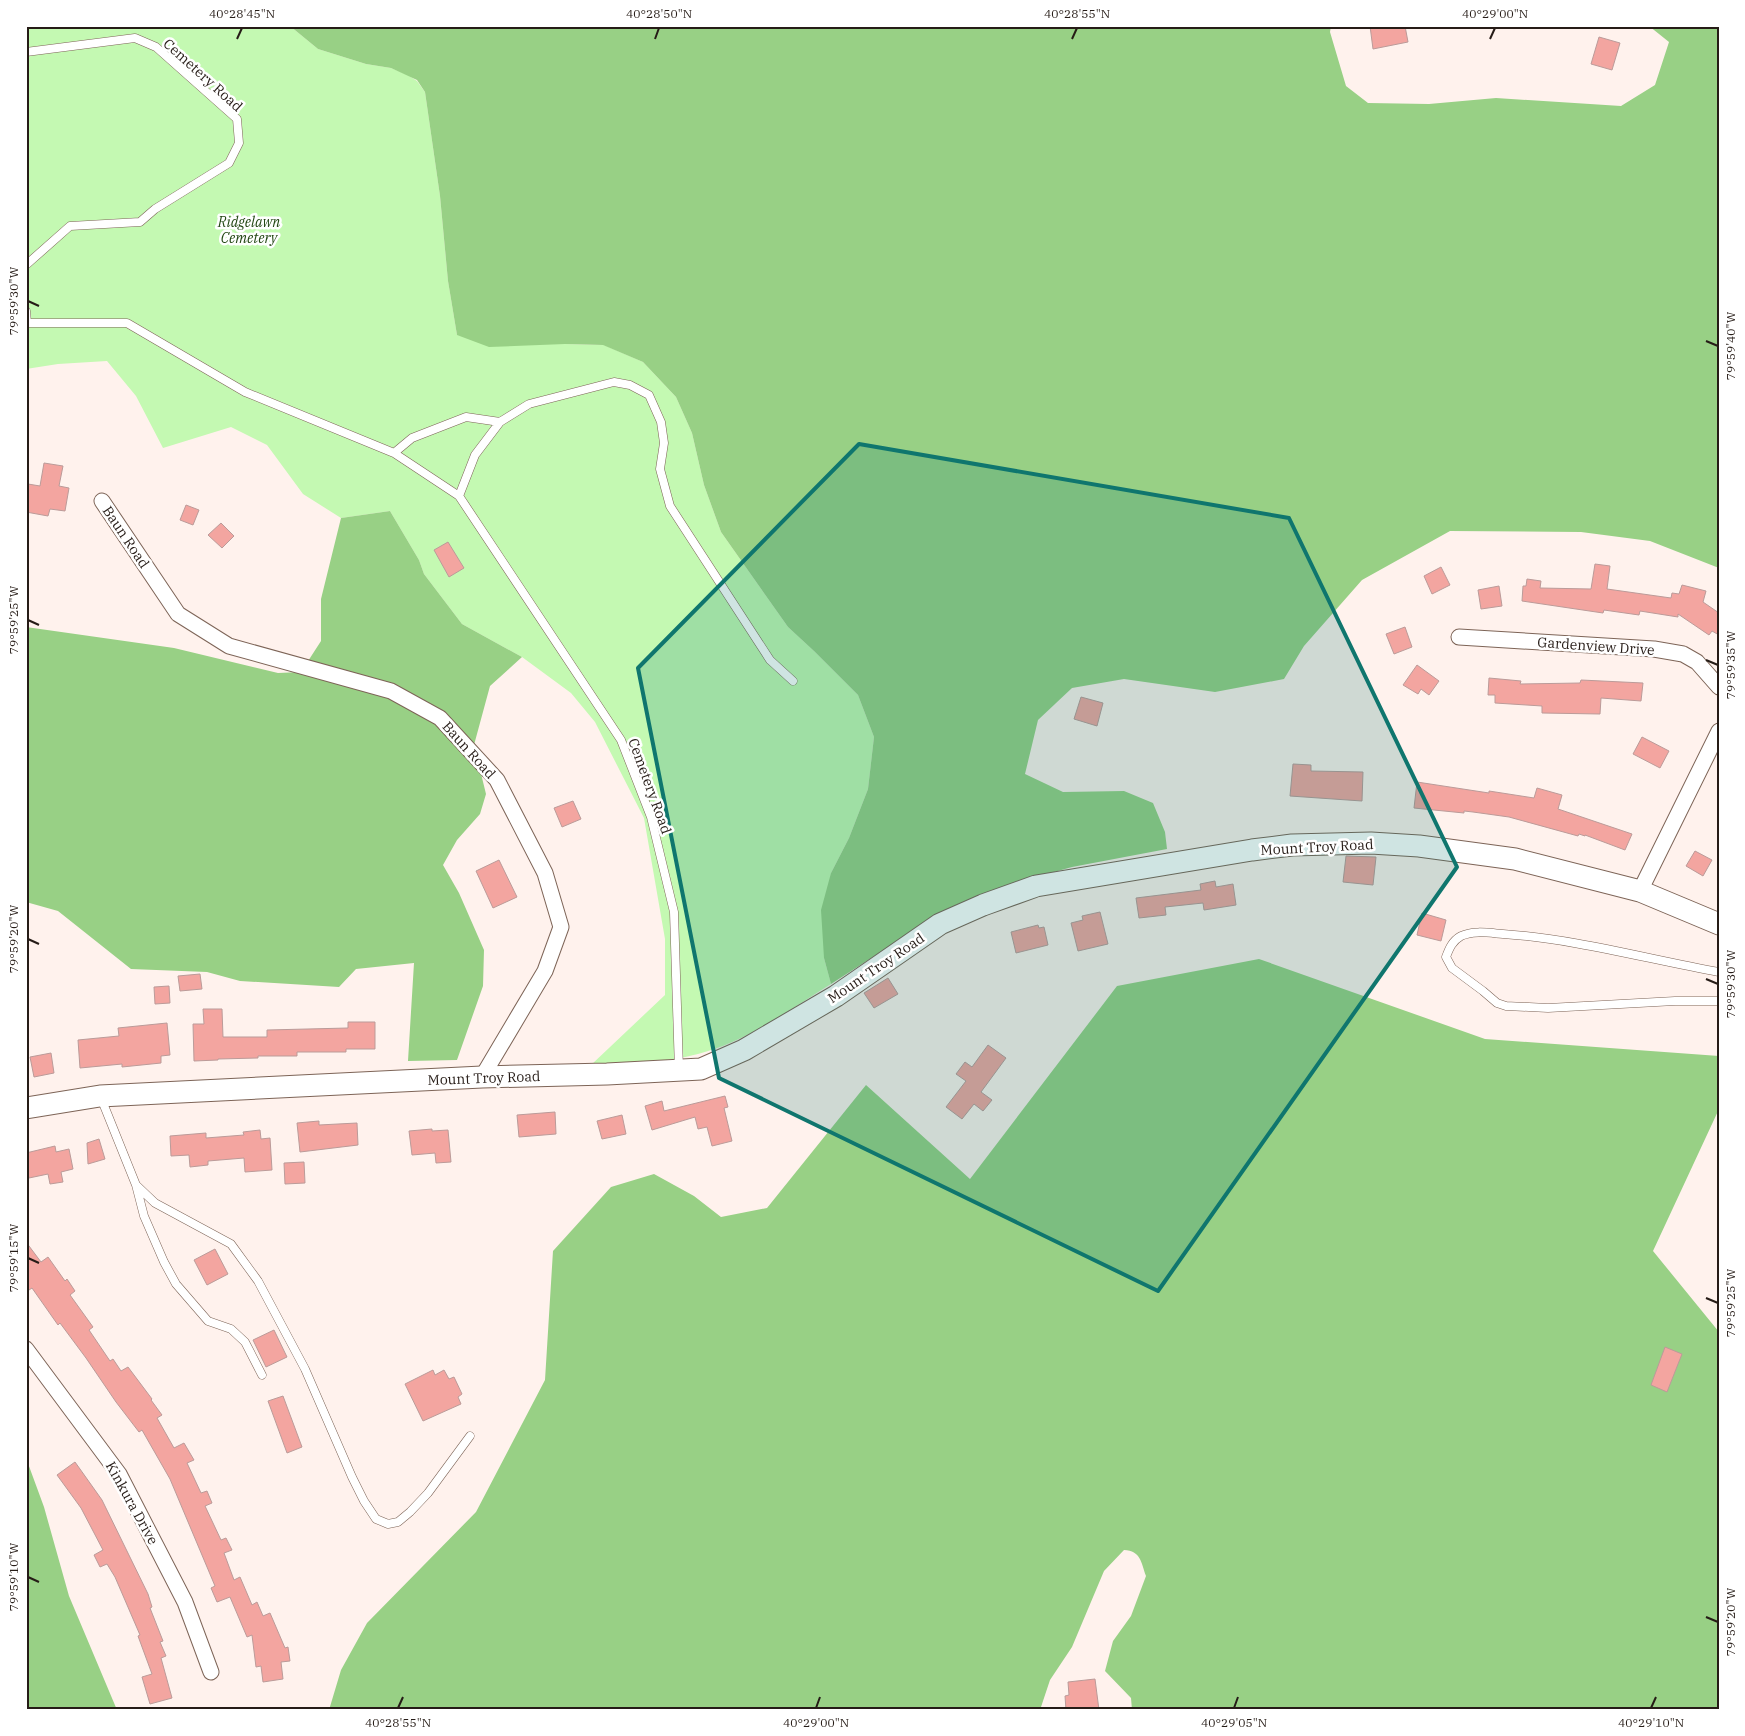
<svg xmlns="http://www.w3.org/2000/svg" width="1745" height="1736" font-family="'IBM Plex Serif',serif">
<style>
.green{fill:#c4f9b2}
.forest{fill:#98d085}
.building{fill:#f3a5a0;stroke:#bb9b99}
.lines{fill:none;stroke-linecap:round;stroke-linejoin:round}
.lane-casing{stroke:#7d6457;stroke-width:9}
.street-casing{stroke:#7d6457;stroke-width:17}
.secondary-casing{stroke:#7d6457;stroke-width:23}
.lane{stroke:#fff;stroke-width:8}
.street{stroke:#fff;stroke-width:15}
.secondary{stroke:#fff;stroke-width:21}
.marked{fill:#0f766e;fill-opacity:0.2;stroke:#0f766e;stroke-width:4;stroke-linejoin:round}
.ticks{fill:none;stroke:#261c17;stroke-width:2}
.labels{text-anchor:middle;stroke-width:5;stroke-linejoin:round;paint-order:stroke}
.street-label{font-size:14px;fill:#261c17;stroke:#fff}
.park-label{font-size:14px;font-style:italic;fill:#234714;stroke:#fff}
.neatline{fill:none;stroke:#261c17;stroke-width:2}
.ticks-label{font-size:12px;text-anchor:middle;fill:#261c17}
</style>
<rect width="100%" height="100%" fill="#fff2ed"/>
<path class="green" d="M26,26H290L318,49L366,64L391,68L408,75L417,81L425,92L440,196L448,281L457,335L565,344L604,345L643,362L676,397L692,433L704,485L721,532L788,627L814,651L858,695L874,737L868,789L849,838L831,873L824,958L831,984C789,1010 746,1042 698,1054C664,1063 627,1063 591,1065L665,995V939L644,818L595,722L571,693L522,657L462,624L424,574L419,560L390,511L341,518L303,494L267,445L231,427L163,448L136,396L107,361L58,364L26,369Z"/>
<path class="forest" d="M290,26H1331L1330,32L1346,86L1368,103L1429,104L1496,98L1621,106L1655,85L1669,42L1649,26H1719V568L1650,541L1581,532L1450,531L1362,580L1304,646L1284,679L1215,692L1124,679L1072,688L1038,720L1025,774L1063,792L1124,791L1153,803L1165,832L1167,849L1072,867L1008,885L947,909L831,984L824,958L821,910L831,873L849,838L868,789L874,737L858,695L814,651L788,627L721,532L704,485L692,433L676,397L643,362L603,345L565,344L489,347L457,335L448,281L440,196L425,92L417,80L391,68L366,64L318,49Z
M390,511L419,560L424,574L462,624L522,657L490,686L474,745L486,794L480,814L457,840L443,865L459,893L484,950L483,986L457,1060L408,1061L414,963L356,969L339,987L240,981L207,972L131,969L58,911L26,902V627L174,648L278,673L301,672L321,641V599L341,518Z
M1259,959L1485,1039L1719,1056V1109L1653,1251L1719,1332V1710H1132L1131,1698L1105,1671L1113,1641L1131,1616L1146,1576C1141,1562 1141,1551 1124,1550L1104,1571L1072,1647L1050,1680L1040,1710H329L341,1670L367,1623L476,1512L545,1380L553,1251L611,1187L654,1174L694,1196L721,1217L767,1208L866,1085L970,1179L1117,986Z
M26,1458L44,1507L69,1596L117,1710H26Z"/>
<path class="building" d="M1370,26H1405L1408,42L1373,49Z
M1599,37L1620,43L1612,70L1591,64Z
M44,463L63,466L59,486L69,488L65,511L50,509L48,516L26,512V496L28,484L40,486Z
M186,505L199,510L193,525L180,520Z
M221,523L234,536L222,548L208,535Z
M448,542L464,568L449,577L434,550Z
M1595,564L1610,566L1607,589L1671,598L1672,593L1679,594L1682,585L1706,591L1703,602L1719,613V635L1712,631L1709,635L1678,614V617L1640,611L1639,615L1604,610L1603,613L1522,601L1523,586H1526L1527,579L1541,581L1540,588L1591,589Z
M1441,567L1450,585L1432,594L1424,576Z
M1499,586L1502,606L1481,609L1478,590Z
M1405,627L1412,647L1394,654L1386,634Z
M1417,665L1439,681L1429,695L1421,689L1418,694L1403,685Z
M1489,678L1521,681L1520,684L1580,683L1581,680L1643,683L1641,701L1601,698L1600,714L1542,713V706L1495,703V695H1488Z
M1081,697L1103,703L1097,726L1074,719Z
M1642,737L1669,751L1660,768L1633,754Z
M1293,764L1311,765V771L1363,772L1362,801L1290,796Z
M1417,782L1489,793V791L1534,798L1537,788L1562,795L1558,809L1632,834L1625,850L1585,835V836L1579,834L1578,836L1509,817L1473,812L1464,811V813L1414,808Z
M573,801L581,819L562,827L554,808Z
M1695,851L1712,860L1703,876L1686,866Z
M1346,856L1376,857L1373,885L1343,882Z
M499,860L517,897L493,908L476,871Z
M1215,881L1216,887L1233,884L1236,905L1204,910L1203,903L1165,907L1166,915L1139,918L1136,898L1201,890L1200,884Z
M1100,912L1108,944L1078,951L1071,923L1083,920L1082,916Z
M1422,913L1446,920L1441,941L1417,935Z
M1038,925L1039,928L1044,927L1048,945L1016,953L1011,932Z
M200,974L202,989L180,991L178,976Z
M888,978L898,994L874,1008L864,993Z
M169,986L170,1003L155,1004L154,987Z
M203,1009H222L223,1037H267V1030L348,1028V1022H375V1049H346V1052H297V1056H258V1058L218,1059V1060L194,1061L193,1024H204Z
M167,1023L170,1055L161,1056V1063L122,1067V1064L80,1068L78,1040L119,1036L118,1028Z
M988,1045L1006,1058L981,1092L992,1100L983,1111L974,1104L962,1119L946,1107L966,1081L956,1074L965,1062L972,1067Z
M51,1053L54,1073L34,1077L30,1057Z
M725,1096L728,1107L724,1108L732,1141L712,1146L707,1127L698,1129L695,1117L652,1130L645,1106L662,1101L664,1111Z
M555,1112L556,1134L519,1137L517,1115Z
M622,1115L626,1134L602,1139L597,1121Z
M319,1121V1125L357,1123L358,1145L300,1152L297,1123Z
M432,1129V1131L448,1130L451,1162L436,1163L435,1153L412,1155L409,1131Z
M260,1130L261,1139L270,1138L272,1170L245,1172L244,1158L208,1161V1165L190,1167L189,1155L171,1156L170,1136L206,1133V1138L244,1135L243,1132Z
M99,1139L105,1159L88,1164L87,1143Z
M55,1146L56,1152L69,1149L73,1169L61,1172L63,1182L50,1184L48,1174L29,1178L26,1165V1153Z
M304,1162L305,1183L285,1184L284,1163Z
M26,1242L41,1262L48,1257L65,1281L67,1279L75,1291L70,1295L93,1327L89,1330L110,1361L113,1359L121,1371L128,1367L152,1399L151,1400L162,1415L157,1418L174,1448L184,1443L194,1460L187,1463L201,1493L207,1491L212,1503L205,1506L221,1540L226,1538L232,1550L224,1553L234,1580L240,1577L252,1605L257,1602L263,1616L270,1613L285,1648L288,1647L290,1661L281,1662L283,1679L263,1682L261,1666L256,1667L252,1635L247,1637L230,1597L217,1602L211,1588L215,1586L170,1479L142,1430L139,1432L116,1402L86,1358L60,1323L58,1325L32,1288L26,1292Z
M215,1249L228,1274L207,1285L194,1260Z
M274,1330L287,1357L266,1367L253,1340Z
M1665,1347L1682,1354L1667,1392L1651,1385Z
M433,1370L435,1375L444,1370L449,1379L454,1377L462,1394L458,1397L461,1404L423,1421L405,1384Z
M283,1396L302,1447L287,1453L268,1401Z
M75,1462L102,1500L148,1594L152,1607L150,1608L163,1641L160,1642L166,1656L161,1658L172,1698L150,1704L142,1677L152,1674L138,1636L140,1635L115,1577L107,1564L100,1567L94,1555L103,1550L81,1508L57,1475Z
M1095,1679L1099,1710H1066L1065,1696L1069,1695L1068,1682Z"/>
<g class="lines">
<g class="lane-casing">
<path id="lane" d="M26,52L135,38L156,47L237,119L239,143L229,163L155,209L140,222L70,226L26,265
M26,311L27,323
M26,323H127L245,392L394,453L459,496L621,740L651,817L674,912L679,1070
M394,453L412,438L466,417L500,422
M459,496L475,455L500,422L529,404L614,382L630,385L649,395L661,422L664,443L660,469L670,506L770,660L793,681
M1719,972C1647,959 1576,939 1503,934C1490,933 1473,930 1461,936C1452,941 1449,949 1446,957L1452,968L1483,991L1497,1003L1506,1006L1548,1008L1675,1001H1719
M101,1098L136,1185L155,1203L231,1244L258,1281L305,1369L352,1477L364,1501L376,1519L388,1524L398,1522L410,1512L428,1493L470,1436
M136,1185L144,1216L164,1262L176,1284L208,1321L231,1329L245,1342L262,1375"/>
</g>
<g class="street-casing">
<path id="street" d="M102,501L178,614L229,646L391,691L440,718L497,780L545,873L561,927L545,971L482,1077
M1459,637L1654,649L1683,654L1697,662L1719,687
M1640,891L1719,731
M26,1349L119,1474L185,1602L211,1672"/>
</g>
<g class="secondary-casing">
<path id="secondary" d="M26,1108L100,1096L482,1077L607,1074L701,1069L744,1050L836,996L940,924L983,905L1036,886L1252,850L1292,845L1371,843L1419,846L1515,859L1640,891L1719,924"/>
</g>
<use href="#lane" class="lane"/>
<use href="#street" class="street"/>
<use href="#secondary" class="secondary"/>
</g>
<path class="marked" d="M859,444L1289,518L1457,867L1158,1291L719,1078L638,668Z"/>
<path class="ticks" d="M237,39L242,28M655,39L659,28M1072,39L1077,28M1490,39L1495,28M28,301L39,306M1706,341L1718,346M28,620L39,625M1706,660L1718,665M28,939L39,944M1706,979L1718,984M28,1258L39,1263M1706,1298L1718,1303M28,1577L39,1582M1706,1617L1718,1622M398,1708L403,1697M816,1708L820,1697M1234,1708L1238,1697M1651,1708L1656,1697"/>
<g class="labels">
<g class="street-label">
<text transform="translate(203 75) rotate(42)" y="5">Cemetery Road</text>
<text transform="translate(126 537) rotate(56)" y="5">Baun Road</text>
<text transform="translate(1596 646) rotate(4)" y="5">Gardenview Drive</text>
<text transform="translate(469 750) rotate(48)" y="5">Baun Road</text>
<text transform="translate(650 786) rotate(70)" y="5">Cemetery Road</text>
<text transform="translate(1317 847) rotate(-3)" y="5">Mount Troy Road</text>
<text transform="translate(876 968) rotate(-34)" y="5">Mount Troy Road</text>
<text transform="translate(484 1078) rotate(-2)" y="5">Mount Troy Road</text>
<text transform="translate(132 1503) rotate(61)" y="5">Kinkura Drive</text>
</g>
<g class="park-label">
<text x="249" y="227">Ridgelawn<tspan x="249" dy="16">Cemetery</tspan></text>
</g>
</g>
<rect width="1745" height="1736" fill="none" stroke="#ffffff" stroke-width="55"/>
<rect x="28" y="28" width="1690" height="1680" class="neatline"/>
<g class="ticks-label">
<text x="242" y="18">40°28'45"N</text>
<text x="659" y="18">40°28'50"N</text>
<text x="1077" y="18">40°28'55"N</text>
<text x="1495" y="18">40°29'00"N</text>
<text transform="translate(14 301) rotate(-90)" y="4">79°59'30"W</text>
<text transform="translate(1731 346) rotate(-90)" y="4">79°59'40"W</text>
<text transform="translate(14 620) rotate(-90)" y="4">79°59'25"W</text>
<text transform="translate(1731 665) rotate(-90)" y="4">79°59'35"W</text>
<text transform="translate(14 939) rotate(-90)" y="4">79°59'20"W</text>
<text transform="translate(1731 984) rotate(-90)" y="4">79°59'30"W</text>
<text transform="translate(14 1258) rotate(-90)" y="4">79°59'15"W</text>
<text transform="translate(1731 1303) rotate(-90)" y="4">79°59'25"W</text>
<text transform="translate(14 1577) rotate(-90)" y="4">79°59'10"W</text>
<text transform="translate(1731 1622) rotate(-90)" y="4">79°59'20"W</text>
<text x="398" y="1727">40°28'55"N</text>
<text x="816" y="1727">40°29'00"N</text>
<text x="1234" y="1727">40°29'05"N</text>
<text x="1651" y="1727">40°29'10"N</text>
</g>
</svg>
